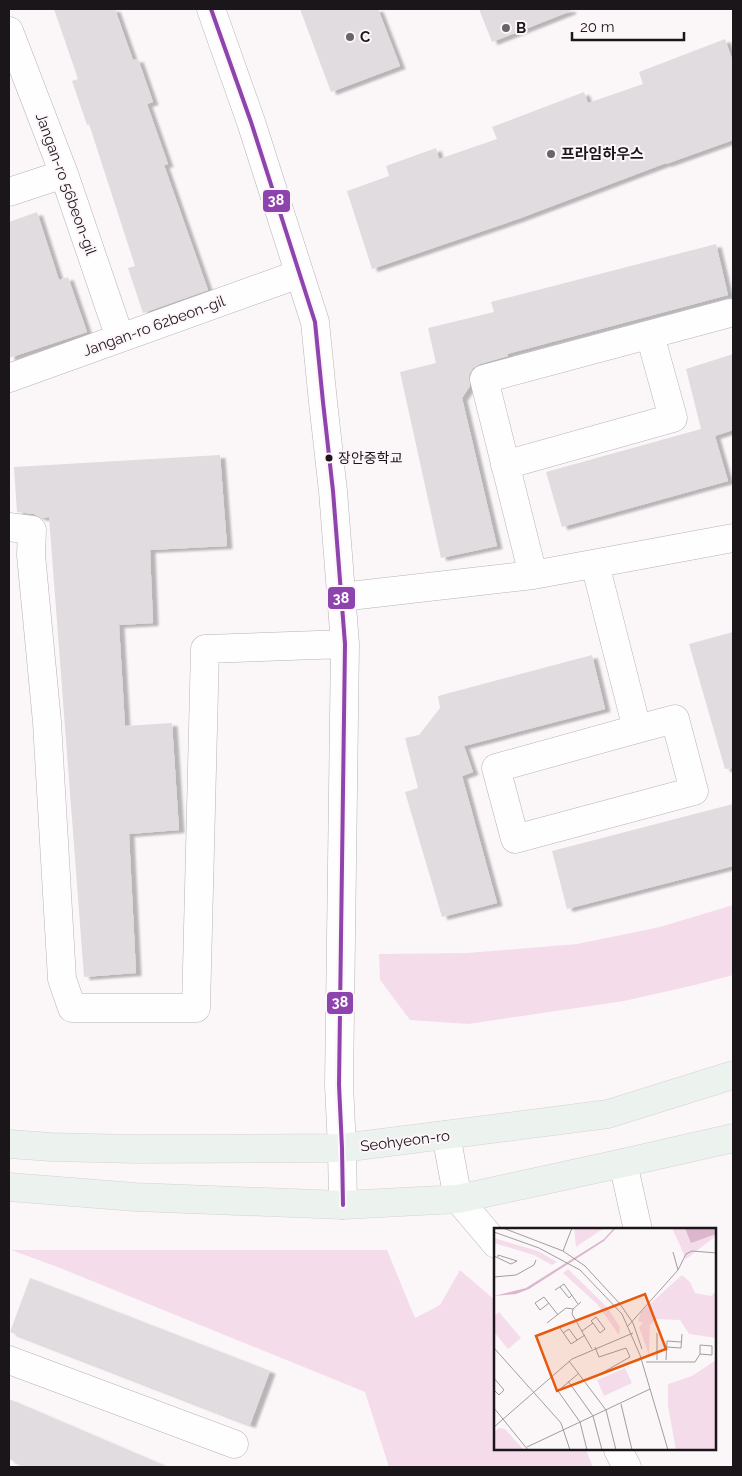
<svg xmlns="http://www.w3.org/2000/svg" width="742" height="1476" font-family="Raleway,'Noto Sans KR',sans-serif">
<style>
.green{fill:#f5dceb}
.building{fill:#e1dcdf;filter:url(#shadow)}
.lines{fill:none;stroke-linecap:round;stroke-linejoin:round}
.minor-casing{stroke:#b7b3b5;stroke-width:29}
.major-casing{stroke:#d4d2d3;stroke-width:29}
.minor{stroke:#fefefe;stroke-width:28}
.major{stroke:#ecf2ed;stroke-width:28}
.bus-1-casing{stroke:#fdf5fa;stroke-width:8}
.bus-1{stroke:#8e44ad;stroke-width:4}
.poi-dot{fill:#696567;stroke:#fdf5fa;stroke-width:2}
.bus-dot{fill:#1b1619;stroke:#fdf5fa;stroke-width:2}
.labels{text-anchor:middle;stroke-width:4;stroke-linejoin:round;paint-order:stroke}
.bus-label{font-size:14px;fill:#1b1619;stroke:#fdf5fa;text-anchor:start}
.poi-label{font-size:15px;font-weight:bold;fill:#1b1619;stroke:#fdf5fa;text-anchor:start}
.street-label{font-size:15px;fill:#1b1619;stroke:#fdf5fa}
.inset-road{fill:none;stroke:#a19d9f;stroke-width:1}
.view{fill:#e8590c;fill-opacity:0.15;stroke:#e8590c;stroke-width:2.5}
.inset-edge{fill:none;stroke:#1b1619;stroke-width:2.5}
.line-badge{stroke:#fdf5fa;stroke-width:2}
.badge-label{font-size:14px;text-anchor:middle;font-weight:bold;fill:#fff}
</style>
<defs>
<filter id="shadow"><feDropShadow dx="5.5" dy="3" stdDeviation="1" flood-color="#0004"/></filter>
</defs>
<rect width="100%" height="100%" fill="#fbf7f9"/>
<path class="green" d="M733,905V975L695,985L624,1001L468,1024L410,1020L380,980L379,954L467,953L577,944L660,927Z
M11,1250H387L415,1318L440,1305L460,1270L496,1301V1450H586L593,1467H389L365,1392L60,1268Z"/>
<path class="building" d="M54,9H115L133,60L138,59L153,102L147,104L168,164L164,165L208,290L143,313L128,268L135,266L89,124L87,125L72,81L78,79Z
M300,9H378L400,66L331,92Z
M479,9H570L571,11L492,42Z
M725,39L733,62V140L666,164V163L518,219L372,269L347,191L389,176L386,166L436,148L439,159L497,139L492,127L584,92L588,103L643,84L639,72Z
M37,212L59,280L68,277L87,332L9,358V222Z
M716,244L728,295L507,354L508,356L480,364L473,368L469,375L470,386L462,398L497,546L441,558L400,372L436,363L428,328L494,312L491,302Z
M733,354V430L715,436L728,481L562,527L546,472L701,429L686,369Z
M220,455L227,546L150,550L153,623L119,625L125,726L172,723L179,830L129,834L136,973L84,977L49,517L42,518L34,514L17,512L14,467Z
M733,632V768L725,769L689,644Z
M592,655L605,709L464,746L473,772L462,776L497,903L442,917L405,792L418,788L405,738L419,735L440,708L438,696Z
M733,804V866L567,909L552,851Z
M30,1278L270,1371L250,1425L10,1332Z
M9,1399L168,1467H27L9,1459Z"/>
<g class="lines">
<g class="minor-casing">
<path id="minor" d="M211,9L251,122L315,322L323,402L333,491L345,644L339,1085L342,1148L343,1205
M9,31L64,174L120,338
M9,192L64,174
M9,378L299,274
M505,465L673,418L650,335
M9,527L32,530L31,555L47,722L62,979L72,1008H196L205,649L345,644
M595,564L637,729L496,768L515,839L694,791L675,719L637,729
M533,575L484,379L730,313
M341,597L533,575L733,538
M446,1135L458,1199L496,1244
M623,1163L638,1230
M9,1360L234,1444
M618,1450L627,1467"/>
</g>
<g class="major-casing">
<path id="major" d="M9,1144L51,1147L136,1149L342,1148L608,1114L733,1075
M9,1187L135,1197L343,1205L458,1199L623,1163L733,1138"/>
</g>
<use href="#minor" class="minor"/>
<use href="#major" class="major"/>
<g class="bus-1-casing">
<path id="bus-1" d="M211,9L251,122L315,322L323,402L333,491L345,644L339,1085L342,1148L343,1205"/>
</g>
<use href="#bus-1" class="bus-1"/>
</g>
<g class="poi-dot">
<circle cx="506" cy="28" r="5"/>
<circle cx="350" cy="37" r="5"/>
<circle cx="551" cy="154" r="5"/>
</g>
<circle class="bus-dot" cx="329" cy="458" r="4.5"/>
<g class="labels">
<g class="bus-label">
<text x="338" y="463">장안중학교</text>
</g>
<g class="poi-label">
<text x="516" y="33">B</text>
<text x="360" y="42">C</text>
<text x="561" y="159">프라임하우스</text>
</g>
<g class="street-label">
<text transform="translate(66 184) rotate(70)" y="5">Jangan-ro 56beon-gil</text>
<text transform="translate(154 326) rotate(-20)" y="5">Jangan-ro 62beon-gil</text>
<text transform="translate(405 1141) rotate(-7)" y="5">Seohyeon-ro</text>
</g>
</g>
<g transform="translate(494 1228)">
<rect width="222" height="222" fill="#fbf7f9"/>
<path d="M80,0H110L82,19ZM178,0H222V8L192,31ZM0,10L44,23L63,34L58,37L40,27L0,15ZM74,41L113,79L126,99L125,107L103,76L69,45ZM188,47L196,54L201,65L217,68L222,63V110L195,106L186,92L162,91L156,97L155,127L145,99L149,95L144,93L147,84ZM5,84L27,110L14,121L0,104V88ZM222,132V222H182L174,178V156L198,148ZM131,140L138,155L110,168L103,152ZM5,200L11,201L30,222H0V204Z" fill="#f5dceb"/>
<path d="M120,0H122L110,13L35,61L22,66L0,68L32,60L110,11ZM191,0H222V6L197,15Z" fill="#dcb6cd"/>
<path class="inset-road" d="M9,0L69,23L91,38L126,76L139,95L148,121M0,4L45,20L86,42L128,86L146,127L174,222M69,23L78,0M179,24L184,42M0,28L17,36L23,33L4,27V29M0,49L22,47L40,37L42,32M66,59L75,70L78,67M61,62L70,56L84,76M87,74L79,81L78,86L98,121M55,75L46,82L41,75L50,69L64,87M53,95L72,80L79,81M134,98L184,42L192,26L198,23L223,25M66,100L77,116L91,107M88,103L99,95L106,105L111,101L102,89L97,93L99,95M69,105L75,101L83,112M163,105V132M173,119L187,120L188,106M0,120L67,195L76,222M172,132L173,113L187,114M75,133L112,182L122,222M152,134H201L206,126V117L218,118V127L206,126M85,145L64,163L86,194L93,222M101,149L136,129L132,120L105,129L101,119M0,150L10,162L5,167L0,162M74,153L99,188L108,222M127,176L138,222M0,180L34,222M0,199L78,131L139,105M33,219L156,161"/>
<path class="view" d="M151,66L172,121L63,163L42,108Z"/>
<rect width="222" height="222" class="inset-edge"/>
</g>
<g class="line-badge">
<rect x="262" y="189" width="29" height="24" rx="5" fill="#8e44ad"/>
<rect x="327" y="586" width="29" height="24" rx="5" fill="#8e44ad"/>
<rect x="326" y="991" width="28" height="24" rx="5" fill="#8e44ad"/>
</g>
<g class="badge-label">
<text x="276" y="205">38</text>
<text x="341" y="603">38</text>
<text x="340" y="1007">38</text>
</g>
<rect width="742" height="1476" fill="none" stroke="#1b1619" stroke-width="20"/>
<path d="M572 32v8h112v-8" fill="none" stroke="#1b1619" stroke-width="2.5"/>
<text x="580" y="32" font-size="15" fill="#1b1619" stroke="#fdf5fa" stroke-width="4" paint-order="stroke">20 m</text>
</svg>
